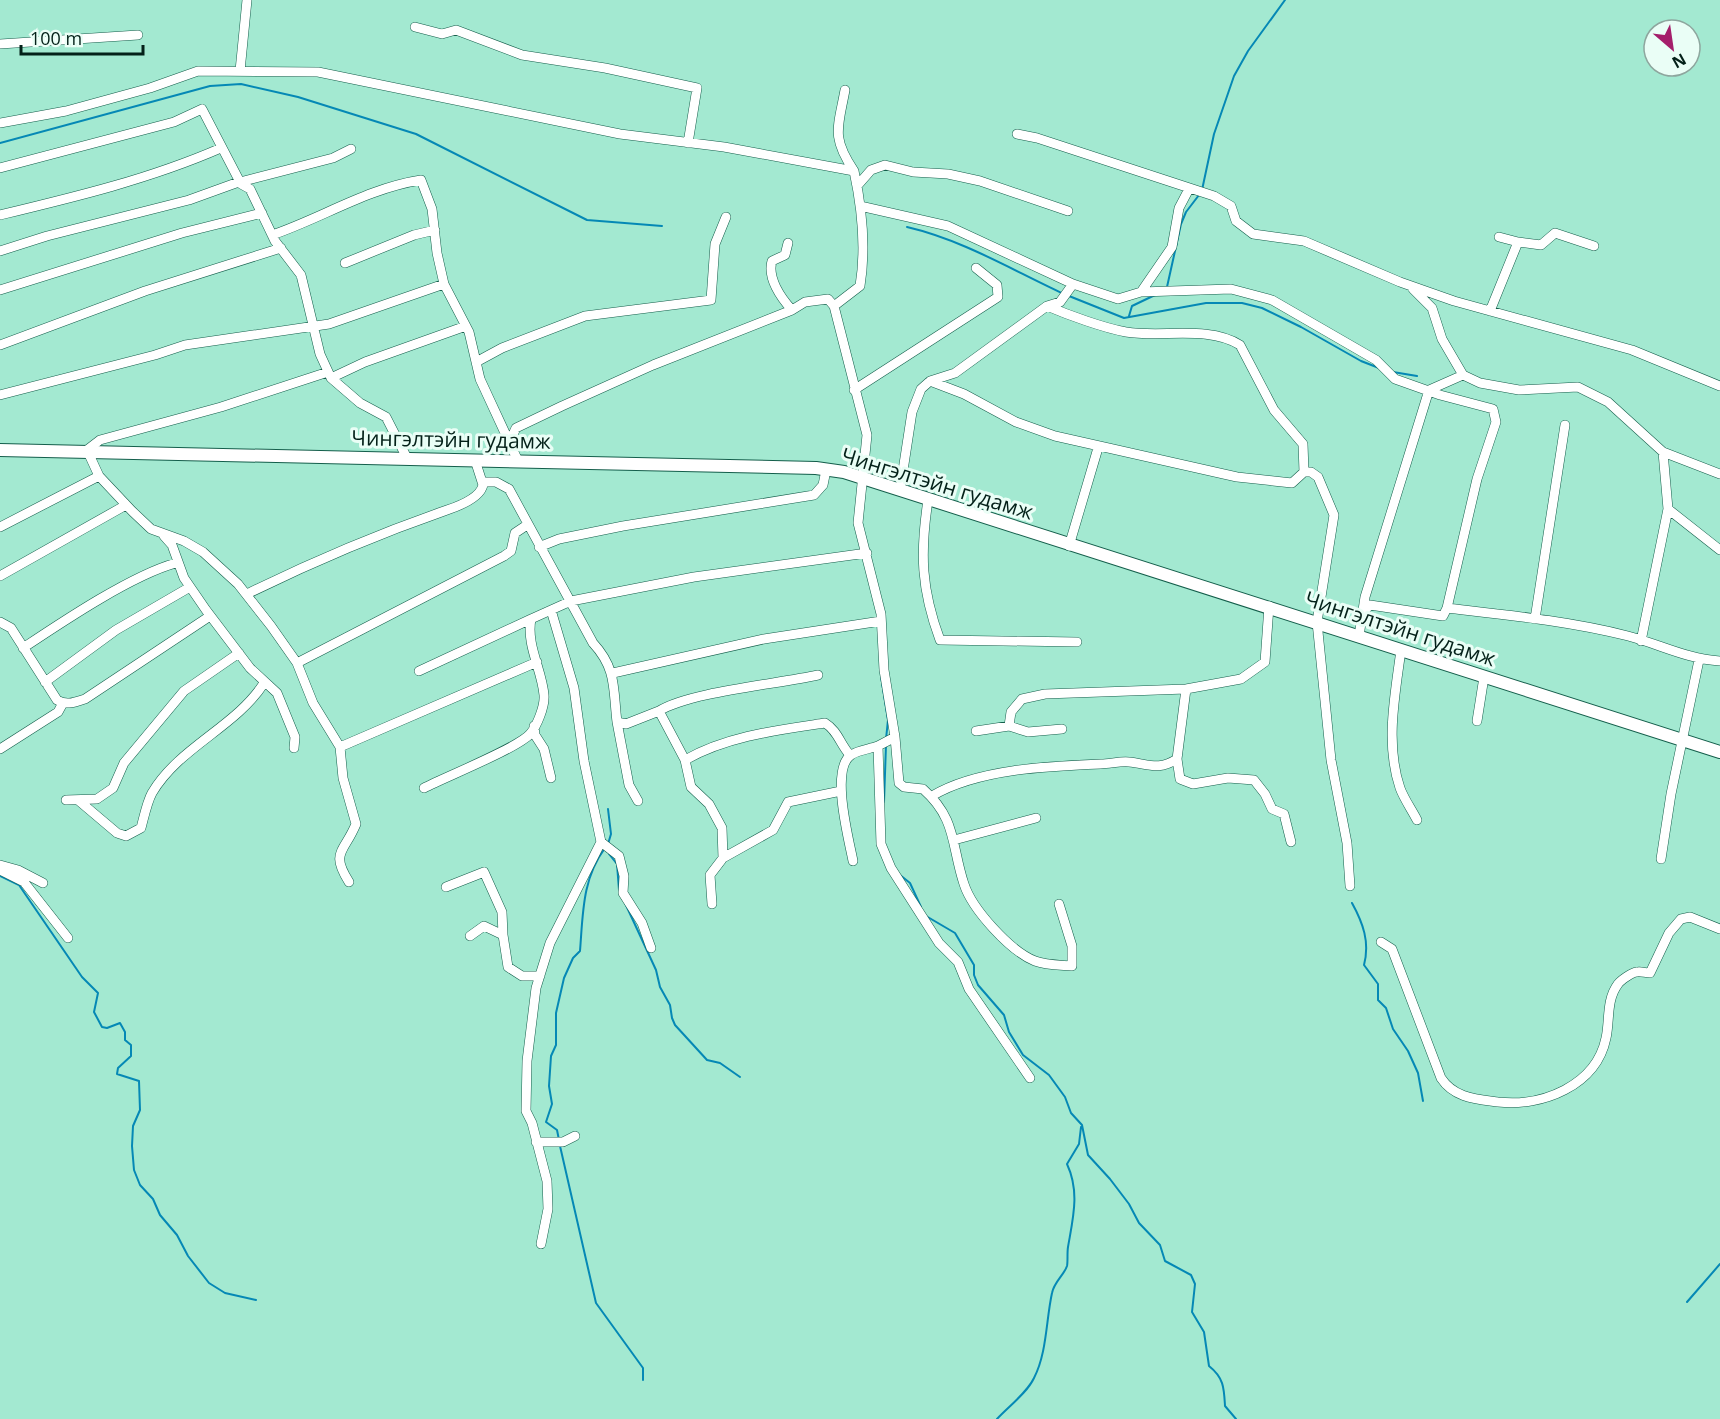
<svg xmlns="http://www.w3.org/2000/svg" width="1720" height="1419" font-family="'Open Sans',sans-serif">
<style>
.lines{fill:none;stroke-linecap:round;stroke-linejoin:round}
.stream{stroke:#0588b5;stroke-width:2}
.minor-casing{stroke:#145e4b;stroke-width:10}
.secondary-casing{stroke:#145e4b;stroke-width:14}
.minor{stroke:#fff;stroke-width:9}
.secondary{stroke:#fff;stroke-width:12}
.labels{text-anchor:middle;stroke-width:6;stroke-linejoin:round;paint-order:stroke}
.street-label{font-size:21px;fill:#042119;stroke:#eafef6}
</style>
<rect width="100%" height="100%" fill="#a3e9d1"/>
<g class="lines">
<path class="stream" d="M0,143L210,86L241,84L298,97L416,134L587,220L662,226
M1202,190L1214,134L1234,76L1248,51L1285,0
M907,227C963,240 1012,270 1064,294
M1167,287L1181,224L1186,212L1199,195
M1069,296L1124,318L1206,303H1242L1262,308L1301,327L1361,361L1379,368
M1129,316L1132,306L1155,295
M1393,372L1417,376
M881,676L888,720L886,739
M884,802L886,745
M608,809L611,834L608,844
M609,854L617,864L619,890
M900,875L910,883L921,907
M0,876L19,885L82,977L98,993L94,1012L102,1027L107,1028L120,1023L125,1032V1040L131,1045V1056L118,1068L117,1074L139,1081L140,1110L133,1126L132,1146L134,1170L140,1185L153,1199L160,1215L177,1235L188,1256L209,1283L225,1293L256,1300
M625,903L656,970L660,987L670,1005L672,1018L675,1025L707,1060L720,1063L740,1077
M1352,903C1363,923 1370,942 1364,965L1378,984V1000L1386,1008L1393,1029L1408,1051L1418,1073L1423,1101
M926,916L955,933L974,965V975L978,985L1004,1015L1009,1032L1023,1055L1049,1075L1065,1097L1071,1113L1082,1125L1088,1155L1110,1179L1129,1204L1139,1223L1160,1245L1165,1261L1191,1275L1195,1284L1192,1312L1204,1332L1209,1366C1224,1378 1224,1388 1225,1406L1236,1419
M559,1140L557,1130L546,1122L552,1104L549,1086L551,1056L556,1045V1013L564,978L573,958L580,951C583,914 582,879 605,848
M560,1146L596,1303L643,1368V1380
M1687,1302L1720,1264
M997,1419C1008,1407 1027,1393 1034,1378C1047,1353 1046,1320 1052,1293C1054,1282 1064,1275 1067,1266C1068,1261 1067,1253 1068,1247C1073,1218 1080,1192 1067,1164L1079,1144L1081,1127"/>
<g class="minor-casing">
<path id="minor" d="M415,27L442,34L456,30L522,55L605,68L697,88L688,143
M0,44L138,35
M240,71L247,0
M845,90C838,128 831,137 854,171
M0,123L66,111L150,88L198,71L318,72L620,134L724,147L854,171C862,208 866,249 860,286L834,306L867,435L858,523L881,614L884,670L895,737L899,783L904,787L923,789C957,819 951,845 964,884C972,909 1010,951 1035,961C1045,965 1060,965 1072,966V946L1059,904
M1017,134L1037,138L1214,196L1231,206L1236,221L1253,234L1304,241L1400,282L1454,301L1632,350L1720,386
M0,168L174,122L202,109L241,184L250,189L275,241L301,275L320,354L331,378L360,403L386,417L407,458
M857,186L871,170L885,165L913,172L948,174L980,181L1068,211
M860,206L948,226L1073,284
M0,215C75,197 150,179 221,148
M272,235C322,218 368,188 421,180L432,209L437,253L444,284L469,332L480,379L518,461
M1499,237L1518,242
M788,243L785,255L772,261C767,278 781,298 792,310L805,302L828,299L834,306
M0,251L47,236L189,200L236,183L333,158L351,149
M345,263L414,235L435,230
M1413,289L1432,308L1442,339L1463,375L1480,383L1519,390L1578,387L1608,402L1663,452L1720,474
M0,290L182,233L262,213
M1141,292L1231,289L1272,300L1376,360L1395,379L1440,395L1493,409L1496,422L1477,479L1447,608
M1047,306L1060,302L1073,284L1118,299L1141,292L1172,247L1179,208L1189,189
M1490,311L1518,242L1541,245L1555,233L1594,246
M0,345L145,291L281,248
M478,361L502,348L585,316L711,300L715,244L726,217
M328,372L221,407L100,440L87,450L99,476L132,511L151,529L184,541L203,552L238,584L271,626L297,663L313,703L340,747L343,778L356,824C344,853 330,852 349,882
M331,378L365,362L466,326
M854,390L998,297L997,285L976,268
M0,395L155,355L185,345L329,324L444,284
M510,441L516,428L562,406L653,365L792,310
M1304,472H1311L1318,477L1334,515L1317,622L1331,760L1347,843L1350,886
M482,482H496L509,489L593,643C617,669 613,689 617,722L626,724L659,711L685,760L691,787L709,804L722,828L723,858
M900,490L912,412L921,389L930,381L955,373L1047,306C1068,315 1104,328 1126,332C1162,338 1208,325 1240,345L1274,410L1303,444L1304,472L1292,483L1237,477L1055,436L1016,422L964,394L930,381
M928,500C920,553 921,589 940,640L1077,642
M1668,509L1720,550
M0,527L99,476
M164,536L172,545L184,578L206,610L250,668L277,693L295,737L294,748
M1069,546L1098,448
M539,547L559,539L623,526L814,495L823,485L826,470
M0,576L126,505
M247,594C312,562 378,534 447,510C459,506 480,498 483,485L475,460
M1362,613L1370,605L1443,616L1447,608C1507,615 1569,621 1628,636C1659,644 1687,659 1720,661
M1535,619L1565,425
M0,622L11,628L57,700C67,706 75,702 85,699L210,616
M1359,636L1365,597L1429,390L1463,375
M1641,641L1668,509L1663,452
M23,648C62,622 132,575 176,563
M1401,650C1395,695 1385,744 1400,788C1404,799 1412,810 1417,820
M297,663L504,556L511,551L515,533L527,525
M419,671L531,619
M613,673L764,639L881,621
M45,682L116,630L190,587
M1186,689L1177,759L1180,779L1193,784L1228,778L1254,780L1265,794L1272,809L1284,814L1291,842
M659,711C689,692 778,684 818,675
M1477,721L1484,677
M617,722L629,785L638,801
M534,726L535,735L544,749L551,778
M1009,726L1011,712L1022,699L1045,694L1186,689L1241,679L1265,662L1269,606
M976,731L1009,726L1028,732L1062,729
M895,737L878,746L881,844L891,868L939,943L958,962L969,989L1030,1078
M340,747L537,662
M0,749L58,712L63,703
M685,760C727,736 778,730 825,723C838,731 840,744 850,755
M424,788C445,777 518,748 530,734C537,726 545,706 544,695C542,670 526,645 531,619L551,610
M932,796C977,769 1049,766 1101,764C1110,764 1120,761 1129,762C1149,764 1158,771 1177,759
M66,800L97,799L113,788L124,763L184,691L239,653
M78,800L117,833L126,836L141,828C144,817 147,802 152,793C179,747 236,727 264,683
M954,840L1036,818
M601,842L619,856L624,876L623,893L642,923L651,948
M1661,859L1671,794L1699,660
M853,861C849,840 830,769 851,755C858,750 870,749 878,746
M0,865L18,870L43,883
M0,870L24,882L68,938
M446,887L484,872L502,912L503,935
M712,904L710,875L723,858L773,830L788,802L841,791
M470,936L484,926L503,935L508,967L522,976H540
M1381,942L1392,949L1441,1078C1454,1098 1476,1099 1498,1102C1542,1107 1596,1086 1606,1038C1610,1020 1606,1000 1618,984C1620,981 1632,972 1637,972C1640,971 1646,973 1650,973L1669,933L1681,919L1690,917L1720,929
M536,1142H563L575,1136
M541,1244L548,1209L547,1181L532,1123L526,1111L527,1061L536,988L550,943L601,842L584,761L574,688L551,610L571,601L694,577L867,553"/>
</g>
<g class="secondary-casing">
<path id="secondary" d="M0,450L816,468L844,472L1720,752"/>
</g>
<use href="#minor" class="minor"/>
<use href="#secondary" class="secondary"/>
</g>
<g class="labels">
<g class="street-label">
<text transform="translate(451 440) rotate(1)" y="7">Чингэлтэйн гудамж</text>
<text transform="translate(937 484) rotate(17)" y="7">Чингэлтэйн гудамж</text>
<text transform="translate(1400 629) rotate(18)" y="7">Чингэлтэйн гудамж</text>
</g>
</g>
<g transform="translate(1672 48) rotate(151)"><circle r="28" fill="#eafef6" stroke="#8ea69e" stroke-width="1.5"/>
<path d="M0-4.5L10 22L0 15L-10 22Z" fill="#a41f6b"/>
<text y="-9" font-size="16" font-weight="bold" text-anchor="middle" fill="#042119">N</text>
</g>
<path d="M21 45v9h122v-9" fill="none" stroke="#042119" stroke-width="3"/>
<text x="30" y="45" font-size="18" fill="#042119" stroke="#eafef6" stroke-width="4.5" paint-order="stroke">100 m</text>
</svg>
